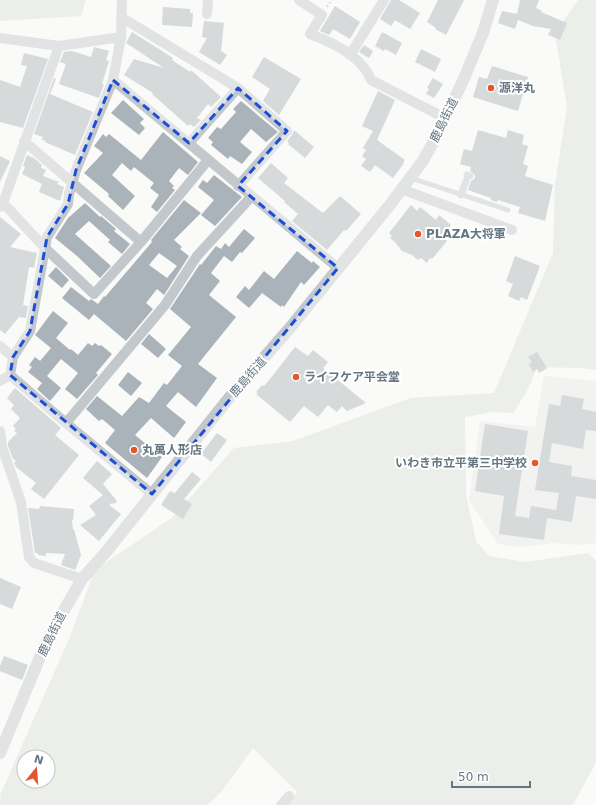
<svg xmlns="http://www.w3.org/2000/svg" width="596" height="805" font-family="'DejaVu Sans','Noto Sans JP',sans-serif">
<style>
.built{fill:#e8e9e9}
.green{fill:#dadfd7;fill-rule:evenodd}
.building{fill:#aab3b9;fill-rule:evenodd}
.lines{fill:none;stroke-linecap:round;stroke-linejoin:round}
.path{stroke:#bbbfc2;stroke-width:2;stroke-dasharray:2 2;stroke-linecap:butt}
.service{stroke:#c3c8cc;stroke-width:5}
.pedestrian{stroke:#c3c8cc;stroke-width:7}
.minor{stroke:#c3c8cc;stroke-width:10}
.tertiary{stroke:#c3c8cc;stroke-width:12}
.marked{fill:none;stroke:#1d4ed8;stroke-width:3;stroke-dasharray:8 5;stroke-linejoin:round}
.poi-dot{fill:#e4572e;stroke:#fff;stroke-width:1.5}
.labels{text-anchor:middle;stroke-width:4;stroke-linejoin:round;paint-order:stroke}
.poi-label{font-size:12px;font-weight:bold;fill:#657683;stroke:#fff;text-anchor:start}
.street-label{font-size:12px;fill:#657683;stroke:#fff}
</style>
<rect width="100%" height="100%" fill="#fafaf8"/>
<path class="built" d="M544,376L596,381V543L579,545L555,543L520,547L498,544L469,500L480,421L535,427Z"/>
<path class="green" d="M0,0H86L81,16L0,21Z
M578,0H596V370L581,368L537,367L528,389L513,413L492,412L465,417L466,495L476,541L489,556L525,562L588,553L596,561V762L573,805H287L297,792L253,748L221,792L207,805H0L1,793L69,639L95,570L173,517L234,448L293,441L411,398L494,393L553,253L555,185L567,107L555,33ZM24,757H48V781H24Z"/>
<path class="building" d="M391,0H399L420,13L410,29L395,20L391,26L380,19Z
M438,0H464L446,35L435,29L436,28L427,22Z
M520,0H539L536,8L542,11L541,12L567,23L560,40L548,35L551,29L533,26L518,20L515,29L498,23L502,11L517,14Z
M335,6L360,22L350,39L333,29L329,35L320,31Z
M163,7L190,9V13H193L192,27L162,25Z
M204,21L224,23L221,51L227,55L220,65L199,52L207,38L202,37Z
M132,32L173,58L172,60L190,72L191,70L221,97L211,107L208,104L197,118L201,120L194,127L190,124L188,126L152,94L153,93L124,75L134,59L164,68L126,43Z
M382,32L402,43L396,55L385,49L384,51L375,46Z
M364,45L373,51L369,58L359,52Z
M94,47L109,51L106,60L109,61L102,84H104L99,98L59,84L66,64L60,62L64,52L72,51L91,57Z
M421,49L441,59L435,72L415,62Z
M24,53L48,59L23,128L0,122V80L20,87L27,66L21,65Z
M264,57L301,79L279,115L263,101L270,89L252,77Z
M492,66L528,77L518,111L473,97L479,77L487,79Z
M54,78L56,79L50,94L93,112L75,155L45,142L46,141L42,140L43,137L34,134Z
M433,78L443,84L434,98L426,94L429,89L427,88Z
M378,91L395,100L377,140L405,160L403,162L404,163L393,178L375,165L370,172L361,166L366,159L362,156L366,150L363,148L373,131L362,126Z
M123,100L144,119L140,123L145,128L139,135L111,113Z
M241,101L278,132L266,142L251,129L240,142L252,152L242,164L230,156L228,159L211,145L213,142L208,138L217,127L221,129L236,112L233,109Z
M294,130L314,147L305,158L288,144L289,143L287,141L292,135Z
M478,130L506,138L508,130L524,135L522,144L528,146L523,164L528,166L525,176L553,185L545,221L518,213L520,207L498,200L497,202L491,200V198L468,190L471,181L475,178V175L470,171L471,167L460,164L464,149L472,151Z
M163,132L198,162L188,175L179,168L169,181L174,186L172,188L175,190L157,212L151,207L159,195L150,188L154,183L134,167L131,171L122,163L112,175L135,196L123,210L108,196L109,194L84,173L103,153L94,146L103,134L106,137L109,134L141,160Z
M27,155L34,158L42,165L41,168L46,170L43,176L59,182L57,184L64,187L60,201L39,192L42,184L22,174L25,167L23,166Z
M0,156L10,161L0,182Z
M271,163L288,178L284,183L323,213L340,196L361,214L346,231L344,230L327,250L292,221L298,214L284,202L285,201L258,178Z
M214,175L242,197L215,226L201,215L214,200L198,187L203,180L207,183Z
M184,200L201,213L174,240L182,247L180,249L189,256L164,295L157,289L146,303L153,309L126,341L94,314L89,320L62,298L71,287L89,301L91,299L98,304L104,296L105,297L152,242L151,240ZM159,253L177,266L167,278L149,265Z
M85,203L100,217L101,216L116,229L114,231L130,244L122,254L108,242L110,240L89,221L75,234L111,266L100,278L77,256L55,238L68,218Z
M411,205L417,211L420,207L436,220L439,215L451,225L444,238L447,241L432,259L430,258L427,263L421,258L418,260L412,255L402,251L395,242L390,238L392,236L389,233Z
M0,217L21,234L10,247L37,253L34,268L29,267L23,305L28,306L26,318L19,317L5,334L0,330Z
M244,229L255,238L242,253L240,252L232,262L224,256L211,273L220,281L209,295L236,317L198,364L217,378L196,407L178,392L166,406L186,422L174,438L151,418L135,435L162,457L147,478L105,443L115,430L102,419L99,421L86,409L97,396L122,416L139,397L149,403L164,383L167,385L182,366L168,355L191,327L170,309L200,264L201,265L216,246L221,249L225,243L229,247Z
M297,251L312,263L313,261L320,267L304,285L301,282L284,307L282,305L281,307L262,293L249,308L236,297L245,286L249,290L264,271L274,279Z
M515,256L540,266L527,300L521,297L519,301L508,296L513,284L506,281Z
M56,267L69,280L62,288L48,276Z
M53,311L68,323L56,338L70,350L71,349L78,355L88,343L92,346L95,343L99,346L101,345L112,354L96,373L98,375L77,399L65,389L78,373L61,359L47,376L61,388L50,401L37,389L42,383L28,372L32,367L29,365L35,357L40,361L51,348L35,335Z
M149,334L166,349L158,358L141,344Z
M295,347L308,356L313,350L328,362L323,368L366,403L347,411L342,406L337,412L328,405L318,417L304,406L290,422L256,394L258,393L256,392L262,385L264,386L270,379Z
M537,352L547,368L539,373L537,369L533,372L529,364L532,362L528,357Z
M128,372L142,383L131,396L118,385Z
M15,388L61,428L55,435L79,455L44,499L31,489L36,483L16,467L14,463L16,461L13,459L8,446V442L17,433L14,431L16,429L13,426L20,418L11,409L14,405L7,398Z
M562,395L584,399L582,409L596,412V431L586,430L583,449L552,443L549,462L572,466L571,476L596,480V499L576,496L572,522L547,518L544,540L499,534L504,496L475,491L485,424L528,431L515,516L529,518L531,506L556,510L559,493L535,490L549,404L560,406Z
M217,433L227,440L211,462L201,454Z
M97,461L112,474L103,484L117,501L114,504L112,503L109,505L121,514L99,541L80,525L96,515L89,506L103,495L83,478Z
M192,472L201,479L184,499L192,504L183,519L161,505L170,491L175,493Z
M40,506L74,509L73,520H72L73,530L74,529L81,555L75,570L61,565L65,554L46,553V556L38,555V553H35L28,508L39,509Z
M0,578L21,587L12,609L0,604Z
M4,656L28,665L22,680L0,671V666Z"/>
<g class="lines">
<path class="path" d="M327,7L332,0"/>
<path class="service" d="M411,178L508,210"/>
<path class="pedestrian" d="M467,175L470,176
M461,195L466,181"/>
<path class="minor" d="M299,0L322,15L310,34C332,42 362,56 371,80L445,118
M207,14L208,0
M121,17L238,88L287,131L238,186
M0,38L59,46L121,37
M350,55L384,0
M113,80L338,268
M24,141L141,242
M189,143L238,88
M401,189L512,230
M3,203L45,248L94,294L141,242L208,160
M0,207L3,203L59,46
M0,346L13,357L10,375L66,423L152,494
M13,357L30,331L47,237L68,204L69,194L76,170L113,80L121,37L122,0
M0,381L10,375
M66,423L165,305L197,256L252,196
M0,431L2,447L21,502L29,557L34,563L82,579
M281,805L289,796"/>
<path class="tertiary" d="M0,753L47,640L82,579L106,552L229,398L289,329L389,206L422,162L433,143L462,83L483,33L493,0"/>
</g>
<path d="M0 0H596V805H0ZM113,80L189,143L238,88L287,131L238,186L338,268L152,494L10,375L13,357L30,331L47,237L68,204L76,170Z" fill="#fafaf8" fill-opacity=".55" fill-rule="evenodd"/>
<path class="marked" d="M113,80L189,143L238,88L287,131L238,186L338,268L152,494L10,375L13,357L30,331L47,237L68,204L76,170Z"/>
<g class="poi-dot">
<circle cx="491" cy="88" r="4"/>
<circle cx="418" cy="234" r="4"/>
<circle cx="296" cy="377" r="4"/>
<circle cx="134" cy="450" r="4"/>
<circle cx="535" cy="463" r="4"/>
</g>
<g class="labels">
<g class="poi-label">
<text x="499" y="92">源洋丸</text>
<text x="426" y="238">PLAZA大将軍</text>
<text x="304" y="381">ライフケア平会堂</text>
<text x="142" y="454">丸萬人形店</text>
<text x="527" y="467" text-anchor="end">いわき市立平第三中学校</text>
</g>
<g class="street-label">
<text transform="translate(444 120) rotate(-64)" y="4">鹿島街道</text>
<text transform="translate(248 377) rotate(-49)" y="4">鹿島街道</text>
<text transform="translate(52 634) rotate(-64)" y="4">鹿島街道</text>
</g>
</g>
<g transform="translate(36 769) rotate(17)"><circle r="19" fill="#ffffff" stroke="#c1c8cd"/>
<path d="M0-3L7 15L0 10L-7 15Z" fill="#e4572e"/>
<text y="-6" font-size="11" font-weight="bold" text-anchor="middle" fill="#657683">N</text>
</g>
<path d="M452 781v6h78v-6" fill="none" stroke="#657683" stroke-width="2"/>
<text x="458" y="781" font-size="12" fill="#657683" stroke="#ffffff" stroke-width="3" paint-order="stroke">50 m</text>
</svg>
